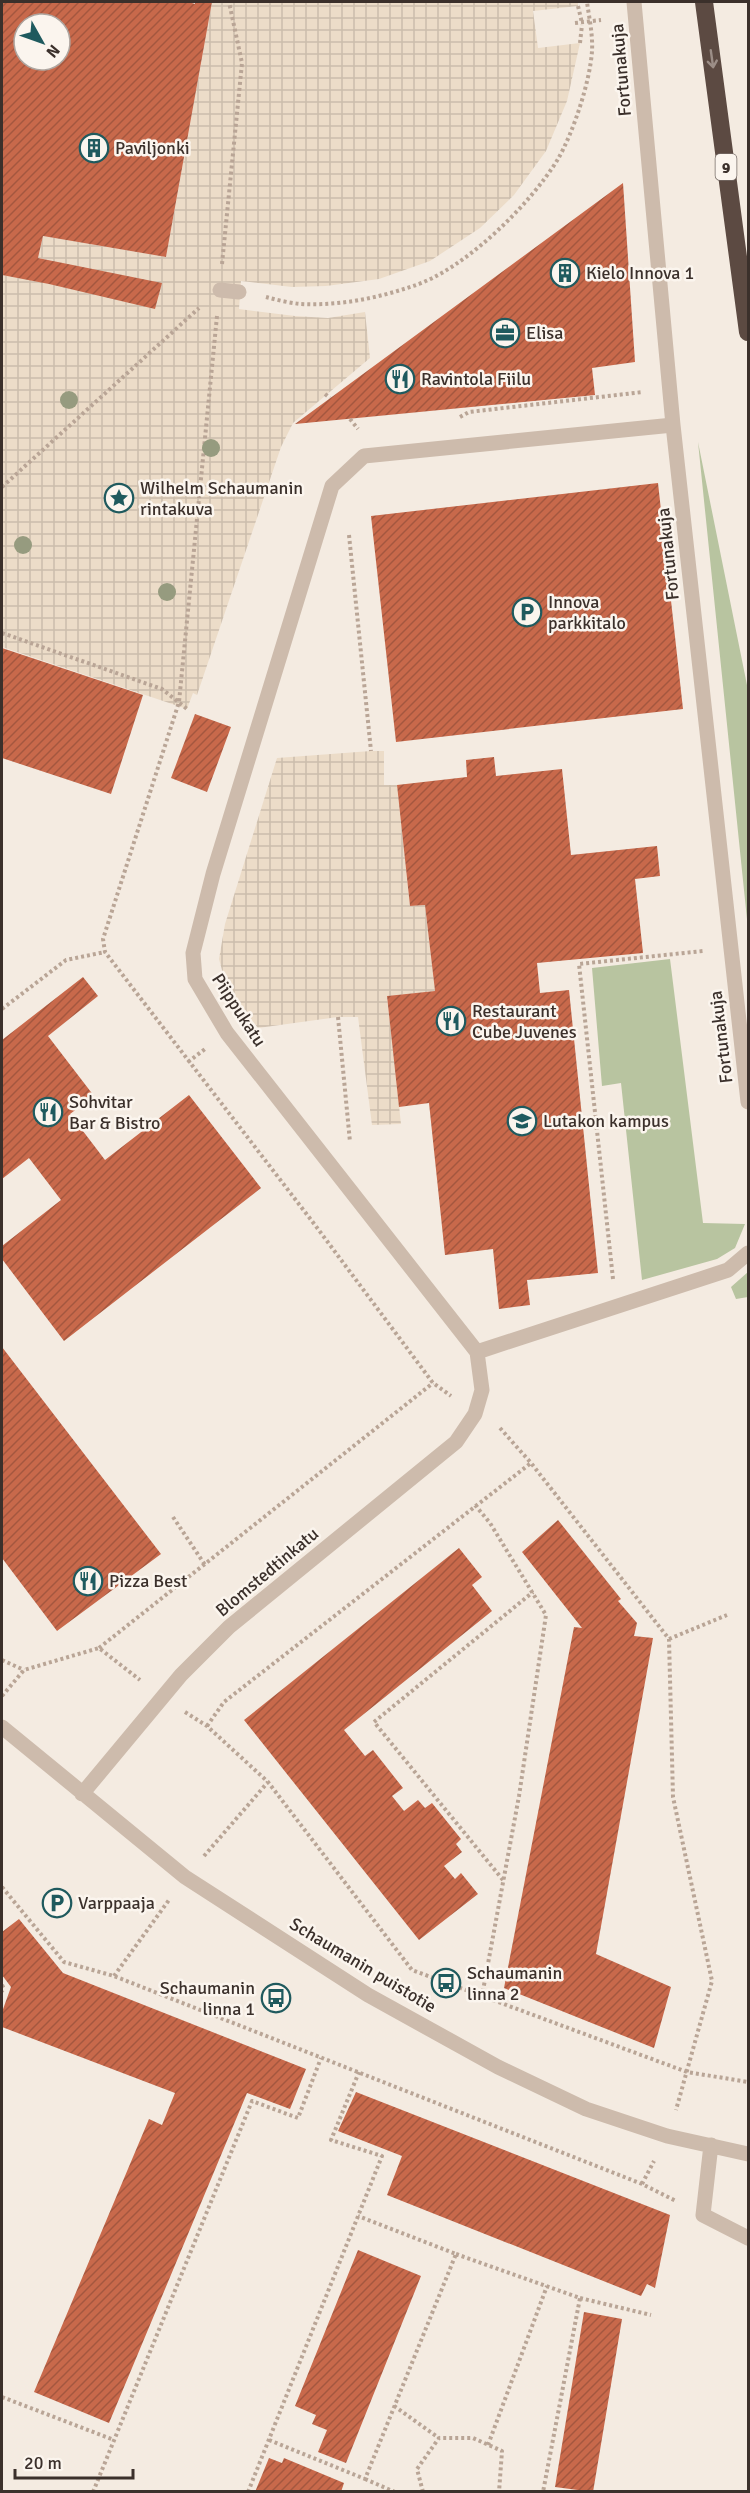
<svg xmlns="http://www.w3.org/2000/svg" width="750" height="2493" font-family="Signika,sans-serif">
<style>
.park{fill:#b8c4a0}
.plaza{fill:url(#plaza-grid)}
.building{fill:url(#building-hatch);fill-rule:evenodd}
.lines{fill:none;stroke-linecap:round;stroke-linejoin:round}
.path{stroke:#b9a596;stroke-width:4;stroke-dasharray:3 3;stroke-linecap:butt}
.minor{stroke:#cdbbac;stroke-width:15}
.highway{stroke:#5c4a42;stroke-width:18}
.tree{fill:#969b7f}
.oneway{stroke:#9c8e87}
.labels{text-anchor:middle;stroke-width:5;stroke-linejoin:round;paint-order:stroke}
.shield{fill:#fbf5ee;stroke:#756b66;stroke-width:1.5}
.shield-label{font-size:16px;font-weight:bold;fill:#3b302b}
.street-label{font-size:18px;fill:#3b302b;stroke:#fbf5ee}
.poi-label{font-size:18px;fill:#3b302b;stroke:#fbf5ee;text-anchor:start}
</style>
<defs>
<pattern id="plaza-grid" width="8" height="8" patternUnits="userSpaceOnUse" patternTransform="scale(1.5)"><rect width="8" height="8" fill="#ecdcc8"/><path d="M0 4h8M4 0v8" fill="none" stroke="#cbbdac"/></pattern>
<pattern id="building-hatch" width="6" height="6" patternUnits="userSpaceOnUse" patternTransform="scale(1.5)"><rect width="6" height="6" fill="#c8694b"/><path d="M-1 1l2-2M0 6l6-6M5 7l2-2" fill="none" stroke="#a4573f"/></pattern>
</defs>
<rect width="100%" height="100%" fill="#f4ebe1"/>
<path class="park" d="M698,442L748,690V929Z
M670,959L703,1223L745,1224L735,1248L717,1259L642,1280L621,1083L602,1086L592,968Z
M748,1272V1297L736,1299L731,1287Z"/>
<path class="plaza" d="M212,2H578V6L533,11L538,48L580,43L567,101L546,151L514,195L480,228L430,261L379,279L326,286L292,287L241,281L239,309L295,316L328,318L365,312L370,358L293,423L281,447L197,695L193,693L187,709L2,647V275L49,283L54,261L38,258L43,236L166,257Z
M371,751H384V785H397L410,906L425,905L435,991L387,996L401,1124L372,1125L358,1017H338L258,1028L227,989L219,959L225,924L277,758Z"/>
<path class="building" d="M2,2H189L195,4V2H212L166,257L43,236L38,258L162,283L155,309L49,284L2,275ZM24,24H60V60H24Z
M623,183L635,362L592,368L595,395L295,424Z
M658,483L683,709L396,742L371,516Z
M2,648L143,695L111,794L2,758Z
M195,714L231,727L207,792L171,778Z
M494,757L496,776L562,769L571,855L657,846L660,876L635,879L643,953L537,963L540,993L569,990L598,1273L527,1280L530,1305L499,1309L493,1249L445,1255L429,1103L399,1107L387,996L435,991L425,905L410,906L397,785L467,777L466,760Z
M83,977L98,996L48,1036L94,1096L70,1114L105,1160L189,1095L261,1188L64,1341L2,1259V1246L61,1200L29,1158L2,1179V1040Z
M2,1347L161,1554L57,1631L2,1558Z
M558,1520L621,1599L618,1601L637,1623L634,1636L653,1638L596,1954L671,1987L654,2048L504,1988L574,1627L582,1628L522,1552Z
M459,1548L482,1577L472,1585L492,1611L344,1730L365,1756L373,1750L403,1788L392,1796L404,1811L418,1800L425,1808L432,1803L461,1839L456,1844L462,1852L444,1866L455,1879L461,1873L478,1894L419,1940L244,1720Z
M19,1919L63,1973L306,2069L290,2109L247,2093L109,2423L34,2392L149,2119L162,2125L175,2093L2,2027V2012L11,1987L2,1975V1932Z
M356,2092L670,2215L655,2288L647,2284L641,2296L387,2195L402,2156L338,2131Z
M358,2250L421,2276L346,2463L318,2452L327,2430L312,2424L316,2415L295,2406Z
M584,2312L622,2319L593,2492L555,2487Z
M269,2458L282,2463L284,2458L344,2483L341,2492H255Z"/>
<g class="lines">
<path class="path" d="M578,6L582,23
M575,23L601,20
M580,43L582,25
M222,264L242,63L229,2
M266,297C277,300 290,303 301,304C339,306 378,298 413,286C464,270 530,205 558,159C573,133 590,82 592,51C593,35 589,17 587,2
M217,316L179,702L103,939L105,952L315,1225L433,1383L451,1396
M325,394L330,398
M460,417L469,412L643,392
M350,419L358,429
M2,487L199,308
M349,535L371,751
M2,633L162,689L187,709
M2,1009L66,960L105,952
M338,1017L350,1142
M188,1062L205,1049
M613,1279L579,964L703,951
M500,1428L531,1463L669,1639L673,1797L712,1981L676,2110
M475,1505L490,1523L546,1615L519,1796L482,1996
M173,1517L205,1565
M669,1639L727,1615
M99,1648L433,1383
M2,1660L24,1670
M2,1696L24,1670L99,1648L140,1680
M185,1712L207,1726L268,1782L412,1970L687,2072L748,2082
M207,1726L224,1702L531,1463
M204,1856L268,1782
M503,1880L374,1722L533,1592
M2,1887L64,1962L114,1976L642,2184L676,2201
M114,1976L169,1900
M2,1985L4,1989L2,1991
M642,2184L654,2161
M456,2254L580,2298L543,2492
M580,2298L651,2315
M2,2397L114,2440
M394,2406L439,2438
M269,2440L365,2479L456,2254L358,2216
M488,2445L547,2286
M365,2479L395,2492
M93,2492L252,2101L298,2118L321,2058
M248,2492L382,2156L331,2140L359,2072
M423,2492L417,2469L439,2438H473L502,2451L499,2492"/>
<path class="minor" d="M634,2L673,425L748,1102
M220,290L239,292
M477,1352L728,1270L748,1253
M2,1727L185,1877L368,1995L498,2067L586,2109L667,2136L748,2154
M82,1794L181,1675L229,1627L456,1442L475,1414L482,1390L477,1352L227,1033L195,979L193,953L213,874L332,486L364,456L673,425
M711,2145L703,2215L748,2238"/>
<path class="highway" d="M704,2L748,332"/>
</g>
<g class="tree">
<circle cx="69" cy="400" r="9"/>
<circle cx="211" cy="448" r="9"/>
<circle cx="23" cy="545" r="9"/>
<circle cx="167" cy="592" r="9"/>
</g>
<defs><path id="oneway-shaft" d="M-6 0H5M1.5-3L5.5 0L1.5 3" fill="none" stroke-width="1.6" stroke-linecap="round" stroke-linejoin="round" transform="scale(1.5)"/></defs>
<use class="oneway" href="#oneway-shaft" transform="translate(712 59) rotate(82)"/>
<defs>
<g id="building-ring" transform="scale(1.5)"><circle r="9.5" fill="#fbf5ee" stroke="#1f5a5e" stroke-width="1.5"/><path d="M-4-6H4V6H1V3H-1V6H-4ZM-2.5-4.3h1.7v1.8h-1.7ZM.8-4.3h1.7v1.8H.8ZM-2.5-1h1.7V.8h-1.7ZM.8-1h1.7V.8H.8Z" fill="#1f5a5e"/></g>
<g id="office-ring" transform="scale(1.5)"><circle r="9.5" fill="#fbf5ee" stroke="#1f5a5e" stroke-width="1.5"/><path d="M-6-3h4V-5.5h4V-3h4V5H-6ZM-1-4.5V-3h2v-1.5ZM-6 0V1H6V0Z" fill="#1f5a5e"/></g>
<g id="restaurant-ring" transform="scale(1.5)"><circle r="9.5" fill="#fbf5ee" stroke="#1f5a5e" stroke-width="1.5"/><path d="M-5-6h1v4h1v-4h1v4h1v-4h1v5L-1.5 .5V6h-2V.5L-5-1ZM5-6V6H3V1.5H1.5Q1.5-4 5-6Z" fill="#1f5a5e"/></g>
<g id="sight-ring" transform="scale(1.5)"><circle r="9.5" fill="#fbf5ee" stroke="#1f5a5e" stroke-width="1.5"/><path d="M0-6L1.8-2.2L6-1.7L2.9 1.2L3.7 5.4L0 3.3L-3.7 5.4L-2.9 1.2L-6-1.7L-1.8-2.2Z" fill="#1f5a5e"/></g>
<g id="parking-ring" transform="scale(1.5)"><circle r="9.5" fill="#fbf5ee" stroke="#1f5a5e" stroke-width="1.5"/><path d="M-3.5-5.5H1a3.5 3.5 0 0 1 0 7H-1V5.5H-3.5ZM-1-3.4V-.6H.8a1.4 1.4 0 0 0 0-2.8Z" fill="#1f5a5e"/></g>
<g id="university-ring" transform="scale(1.5)"><circle r="9.5" fill="#fbf5ee" stroke="#1f5a5e" stroke-width="1.5"/><path d="M0-5L7-2L0 1L-7-2ZM-4 1L0 2.5L4 1V4Q0 6-4 4Z" fill="#1f5a5e"/></g>
<g id="bus-ring" transform="scale(1.5)"><circle r="9.5" fill="#fbf5ee" stroke="#1f5a5e" stroke-width="1.5"/><path d="M-5-6H5V4H4V6H2V4H-2V6H-4V4H-5ZM-3.5-4V0h7V-4ZM-3.5 1.2v1.5H-2V1.2ZM2 1.2v1.5H3.5V1.2Z" fill="#1f5a5e"/></g>
</defs>
<g fill-rule="evenodd">
<use href="#building-ring" x="94" y="148"/>
<use href="#building-ring" x="565" y="273"/>
<use href="#office-ring" x="505" y="333"/>
<use href="#restaurant-ring" x="400" y="379"/>
<use href="#sight-ring" x="119" y="498"/>
<use href="#parking-ring" x="527" y="612"/>
<use href="#restaurant-ring" x="451" y="1021"/>
<use href="#restaurant-ring" x="48" y="1112"/>
<use href="#university-ring" x="522" y="1121"/>
<use href="#restaurant-ring" x="88" y="1581"/>
<use href="#parking-ring" x="57" y="1903"/>
<use href="#bus-ring" x="446" y="1983"/>
<use href="#bus-ring" x="276" y="1998"/>
</g>
<g class="labels">
<rect class="shield" x="715.5" y="154" width="21" height="26" rx="4.5"/>
<g class="shield-label">
<text x="726" y="173">9</text>
</g>
<g class="street-label">
<text transform="translate(621 70) rotate(-95)" y="6">Fortunakuja</text>
<text transform="translate(668 554) rotate(-96)" y="6">Fortunakuja</text>
<text transform="translate(239 1010) rotate(57)" y="6">Piippukatu</text>
<text transform="translate(721 1037) rotate(-97)" y="6">Fortunakuja</text>
<text transform="translate(267 1572) rotate(-40)" y="6">Blomstedtinkatu</text>
<text transform="translate(363 1965) rotate(31)" y="6">Schaumanin puistotie</text>
</g>
<g class="poi-label">
<text x="115" y="154">Paviljonki</text>
<text x="586" y="279">Kielo Innova 1</text>
<text x="526" y="339">Elisa</text>
<text x="421" y="385">Ravintola Fiilu</text>
<text x="140" y="494">Wilhelm Schaumanin<tspan x="140" dy="21">rintakuva</tspan></text>
<text x="548" y="608">Innova<tspan x="548" dy="21">parkkitalo</tspan></text>
<text x="472" y="1017">Restaurant<tspan x="472" dy="21">Cube Juvenes</tspan></text>
<text x="69" y="1108">Sohvitar<tspan x="69" dy="21">Bar &amp; Bistro</tspan></text>
<text x="543" y="1127">Lutakon kampus</text>
<text x="109" y="1587">Pizza Best</text>
<text x="78" y="1909">Varppaaja</text>
<text x="467" y="1979">Schaumanin<tspan x="467" dy="21">linna 2</tspan></text>
<text x="255" y="1994" text-anchor="end">Schaumanin<tspan x="255" dy="21">linna 1</tspan></text>
</g>
</g>
<rect width="750" height="2493" fill="none" stroke="#3b302b" stroke-width="6"/>
<g transform="translate(42 42) rotate(130)"><circle r="28" fill="#fbf5ee" stroke="#aea6a0" stroke-width="1.5"/>
<path d="M0-4.5L10 22L0 15L-10 22Z" fill="#1f5a5e"/>
<text y="-9" font-size="16" font-weight="bold" text-anchor="middle" fill="#3b302b">N</text>
</g>
<path d="M15 2469v9h118v-9" fill="none" stroke="#3b302b" stroke-width="3"/>
<text x="24" y="2469" font-size="18" fill="#3b302b" stroke="#fbf5ee" stroke-width="4.5" paint-order="stroke">20 m</text>
</svg>
